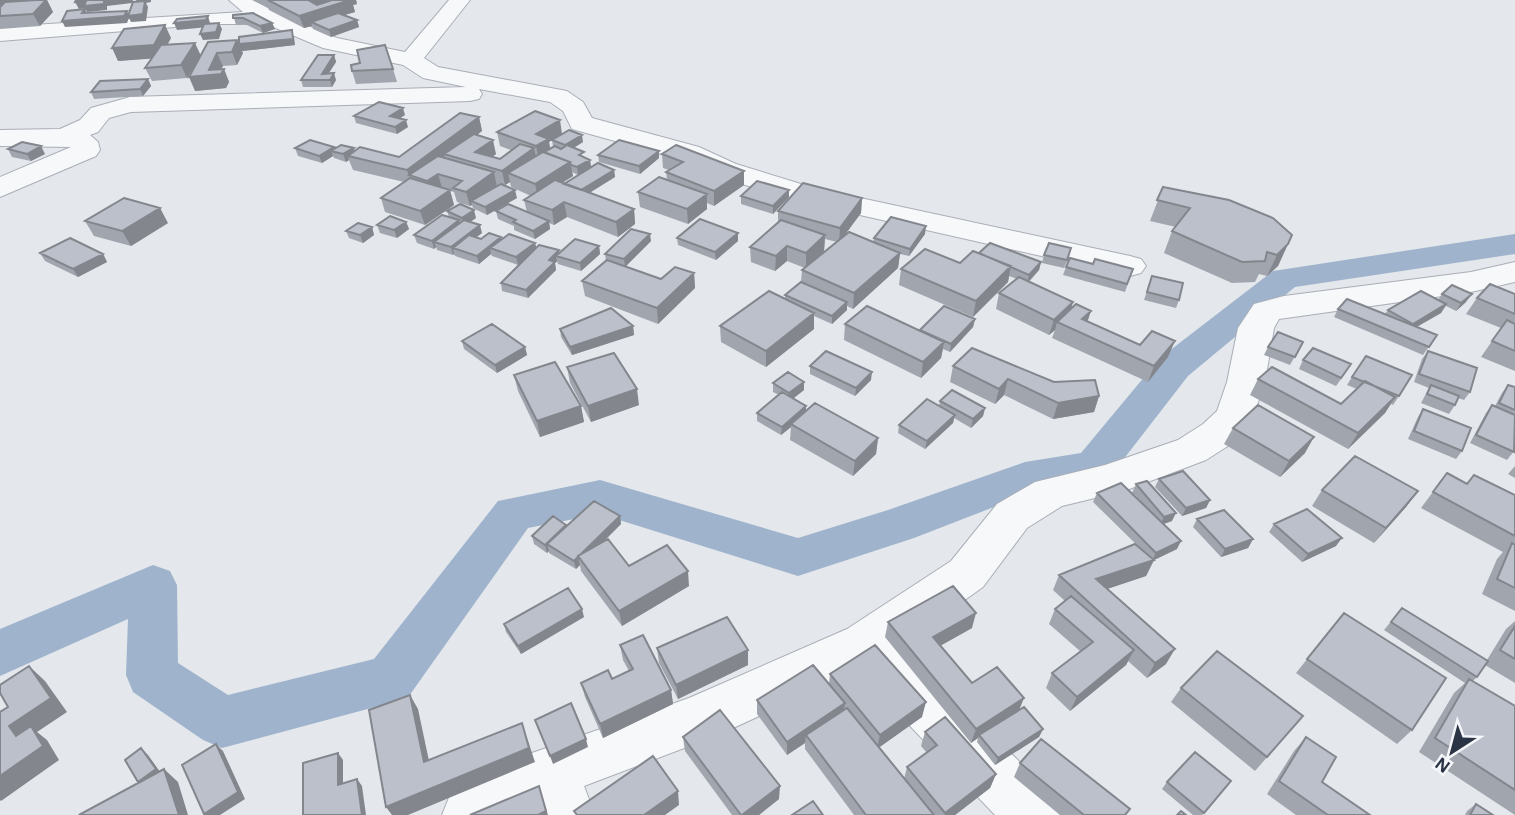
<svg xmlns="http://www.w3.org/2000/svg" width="1515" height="815" font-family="'Alegreya Sans',sans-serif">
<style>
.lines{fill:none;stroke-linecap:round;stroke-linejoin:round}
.canal{fill:#9fb4cc;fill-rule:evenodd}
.minor-casing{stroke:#a9aeb7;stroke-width:2}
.minor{fill:#f7f8fa;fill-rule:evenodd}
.wall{fill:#a1a5ae;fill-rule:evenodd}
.shaded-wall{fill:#83868d}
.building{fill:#bbc0ca;stroke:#83868d;stroke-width:2}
</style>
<rect width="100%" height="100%" fill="#e4e7ec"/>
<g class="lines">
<path class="canal" d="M1515,234V254L1295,287L1188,376L1109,478L1030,493L914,538L798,576L600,514L528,528L409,696L390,703L222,748L203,740L133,692L126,675L128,619L0,676V629L153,565L170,571L177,585L178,663L228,695L374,659L498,501L600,480L798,538L888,510L1025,462L1081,453L1160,358L1273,271Z"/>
<g class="minor-casing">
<path id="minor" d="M229,0H254L277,13L337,38L405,52L449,0H470L424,58L438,67L567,91L583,102L592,118L699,147L736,164L814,188L1130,256L1141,259L1146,266L1141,273L1130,276L798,201L716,176L679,159L572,129L563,111L550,102L479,89L482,94L479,99L470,101L131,112L109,118L98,132L90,135L98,142L100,150L96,156L0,197V177L71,147L0,146V130L60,129L80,120L91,108L130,97L466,87L423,78L403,65L323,48L266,24H212L0,41V27L243,12Z
M1515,262V282L1471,292L1279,319L1274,328L1265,382L1253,417L1231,444L1206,460L1124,491L1062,506L1027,528L983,587L896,649L906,652L1054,795L1062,815H995L870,684L863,668L716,736L584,786L595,815H539L537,809L526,815H442L450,795L532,753L689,698L847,629L951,561L997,504L1035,482L1105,465L1178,440L1203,424L1217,411L1227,382L1238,328L1254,304L1284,296L1471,272Z"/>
</g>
<use href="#minor" class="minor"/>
</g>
<path class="wall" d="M0,0H47L53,12L40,26L0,29V7L2,5H0Z
M252,0H356L357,4L353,5L355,12L344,15L357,20L359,27L331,37L313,29L312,26L304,28L269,10L268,8Z
M253,13L272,23L275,29L263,33L245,24L236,25L233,15Z
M294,36L295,45L242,51L243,53L237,65L223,66L221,69H224L229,82L226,88L195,91L197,61L187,78L152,81L145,68L152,58L118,61L171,38L167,45L200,56L239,43Z
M334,55L336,62L329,73L336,80L332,87H303L301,80Z
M393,69L397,82L356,84L352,71Z
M148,79L151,86L143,96L94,99L91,92Z
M405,115L400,118L408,127L397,134L356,123L354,116Z
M479,117L482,131L477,135L496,154L492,157L500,159L511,150L500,146L497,132L562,134L583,142L574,148L585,158L590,160L591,167L578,175L572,172L573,176L562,183L564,184L614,170L615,177L589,193L634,209L635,224L618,237L567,217L554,225L549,223L550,229L535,239L514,230V226L498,219L496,211L527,212L524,200L531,196L511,187L510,182L505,185L517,198L487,215L473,208L472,205L470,206L457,202L454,192L450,191L454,205L425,225L385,212L381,198L404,182L353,170L349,160L346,162L334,158L333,156L322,163L298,156L295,148L335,149L399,157ZM552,140L553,147L550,149L549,142Z
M8,149L45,154L31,161L12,157Z
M659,151V158L640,174L599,162L598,155Z
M662,154L744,171V185L714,206L707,203V209L688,224L640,207L638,192L667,180L666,172L669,170L663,168Z
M1163,187L1288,244L1278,266L1267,276L1259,274L1255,282L1232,283L1164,253L1172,231L1176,227L1150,221Z
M789,190V197L773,214L741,204V196Z
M862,198L861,213L842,238L873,242L874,238L925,234L909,256L900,254L898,268L853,309L847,306V310L832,324L814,316V329L766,367L721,342L720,326L785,299V295L801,282L802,270L805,268L787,261L775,271L751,262L750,247L778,223V211ZM825,239L837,242L812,262L824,251Z
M447,211L476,218L470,222L482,233L476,237L481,239L501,237L502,239L535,243L536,248L559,254L599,246L600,254L581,271L558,264L557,261L555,263L556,270L528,298L502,291L501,283L518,265L492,256L491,254L479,264L455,256L454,254L453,255L437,250L436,247L434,249L417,243L414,235L449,217Z
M85,221L168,223L131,246L94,236Z
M406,222L409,229L397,238L380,233L377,225Z
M372,227L374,235L363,243L349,238L346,231Z
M738,233V241L716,260L678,245L677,238Z
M651,241L625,267L661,279L694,273L695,288L658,324L585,296L582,281L606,261L605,254Z
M40,253L103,254L107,262L78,277L45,261Z
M979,253L1041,262L1039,270L1029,282L1071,308L1087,321L1168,357L1148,382L1052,338L1055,330L1049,335L996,309L999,293L1017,279L1009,276L1008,282L973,317L899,285L901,269L960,263Z
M1044,255L1069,256L1064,268L1042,263Z
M1093,264L1133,269L1125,292L1063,275L1066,267Z
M1152,276L1179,300L1176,308L1144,300Z
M1442,294L1466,302L1456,311L1446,306L1441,313L1416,327L1437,335L1423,355L1334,317L1338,309L1385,314L1388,310L1438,300Z
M1515,294V371L1481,357L1501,328L1466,314L1477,298Z
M975,319L973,327L950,352L943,349L941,358L921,378L844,340L845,324L920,331Z
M633,326L634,335L572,355L561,337L560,329Z
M462,341L525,347L527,355L497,373L464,349Z
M1303,342L1290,365L1264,355L1268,347Z
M1428,351L1470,392L1464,400L1458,398L1455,405L1449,414L1421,403L1429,388L1414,382L1422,359Z
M1303,360L1346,372L1336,386L1299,369Z
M810,366L871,380L855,396L810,374Z
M953,366L1099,396L1094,412L1053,419L1004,395L995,404L950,382Z
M567,367L639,405L591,422L570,383Z
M514,375L581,406L584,422L540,437L518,391Z
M1352,377L1399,396L1393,405L1391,404L1385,413L1348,449L1250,395L1258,379L1341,404L1357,389L1347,385Z
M773,383L804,390L793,398L806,411L878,438L876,454L853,476L790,440L791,427L781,435L757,421V413L779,395L773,392Z
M1508,385L1515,387V450L1507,460L1470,443L1486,413L1492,405L1495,406L1502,393Z
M940,401L985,408L983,416L971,428L954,418L953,423L925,449L898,433L899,425L939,406Z
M1423,409L1462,451L1456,459L1408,439L1418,417Z
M1233,428L1305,453L1280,477L1224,444Z
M1515,466V478L1508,474Z
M1447,473L1467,483L1474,475L1515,495V611L1482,594L1497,559L1503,552L1421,508Z
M1159,479L1210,500L1206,508L1182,516L1155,487Z
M1136,484L1172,521L1164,524L1177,549L1154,560L1146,576L1107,589L1166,664L1147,678L1128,661L1126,665L1070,711L1046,688L1052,673L1080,651L1049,624L1055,609L1065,601L1053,590L1059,575L1139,547L1093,502L1097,493L1137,497L1132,493Z
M1322,490L1418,491L1406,507L1374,543L1312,506Z
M620,516L621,524L603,542L629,566L689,586L622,626L581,571L580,565L576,569L549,553V551L547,553L534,544L532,536L566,525V527Z
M1197,519L1253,539L1248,548L1221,557L1193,527Z
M1274,524L1336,546L1302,562L1269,532Z
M1402,608L1487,660L1506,629L1515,621V683L1485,665L1477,677L1473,681L1515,706V815L1419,752L1454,693L1465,683L1384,630Z
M1344,613L1412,730L1397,744L1296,673Z
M584,617L521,654L506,632L504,624Z
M888,622L972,628L940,646L972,683L1019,710L1043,729L1039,737L995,765L977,742L978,738L971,743L885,637Z
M620,645L671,690L673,704L603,738L585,697L581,683L612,679L629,671L623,660Z
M657,648L748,650V665L678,699L659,663Z
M830,674L922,717L879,747L904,779L907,767L927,753L921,746L925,732L996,774L990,788L955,815H854L805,749V743L787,755L757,714V700L829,684Z
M1181,688L1303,716L1255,771L1171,702Z
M683,737L779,799L759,815H732L685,751Z
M1306,737L1322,782L1370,815H1296L1267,794L1294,751Z
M1020,763L1125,815H1060L1014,777Z
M1231,781L1202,815H1193L1162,789L1167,782Z
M1476,804L1493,815H1465L1467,811Z"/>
<path class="shaded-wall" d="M0,0H20L18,4L0,5Z
M47,0L53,12L40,26L33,14Z
M104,0H133L132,3L107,6V10L87,12L85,8L79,9L75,2Z
M136,0H151V2L146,3L148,7L146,21L131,22L129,18L127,23L65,27L62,21L82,13L85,9L88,16L127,11L129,16L138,4Z
M302,0H327L328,2L305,9Z
M339,0H356L357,4L353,5L355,12L315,24L311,22L312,26L304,28L299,16Z
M208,16L210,23L208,27L177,30L174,23Z
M357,20L359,27L331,37L329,30Z
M219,23L222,29L219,39L203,40L200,34Z
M272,23L275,29L263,33L260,26Z
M165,25L171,38L160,58L118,61L112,48Z
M292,30L295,45L242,51L243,53L237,65L232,52L237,40L239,44Z
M195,43L201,56L187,78L181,65Z
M217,53L223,66L218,75L224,69L229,82L226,88L195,91L189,77L209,70Z
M334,55L336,62L324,80L322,74Z
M334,73L336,80L332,87L330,80Z
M148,79L151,86L143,96L140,89Z
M403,108L405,115L392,123L390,116Z
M479,117L482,131L450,155L444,154L445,159L409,175L411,184L407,170Z
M406,120L408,127L397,134L395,127Z
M560,120L562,134L549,142L551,153L539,160L536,146V134Z
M582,135L583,142L566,152L565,145Z
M493,140L496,154L481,165L475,152Z
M41,146L45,154L31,161L27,154Z
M334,147L336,152L331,151L333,156L322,163L319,156Z
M354,148L356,156H348L349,160L346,162L343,154Z
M534,148L537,162L508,173L510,182L505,185L502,171Z
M659,151V158L640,174L639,166Z
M590,160L591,167L578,175L577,167Z
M570,162L573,176L538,198L535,184Z
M614,170L615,177L578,200L576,193Z
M744,171V185L714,206V191Z
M494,172L497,187L471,201L472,205L470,206L466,192Z
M438,174L442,188L431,195L427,181Z
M450,190L454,205L425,225L420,211Z
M515,190L517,198L487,215L485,207Z
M789,190V197L773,214V206Z
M707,194V209L688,224L687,209Z
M862,198L861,213L839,243L840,228Z
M564,202L567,217L554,225L552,210Z
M160,208L168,223L131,246L122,231Z
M634,209L635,224L618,237L616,222Z
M474,210L476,218L464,226L462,218Z
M459,220L461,228L434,242L436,247L434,249L432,241Z
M549,221L550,229L535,239L533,231Z
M406,222L409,229L397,238L394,230Z
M480,225L482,233L460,250L453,248L454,254L453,255L451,247Z
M926,226L925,234L909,256L910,249Z
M372,227L374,235L363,243L360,235Z
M738,233V241L716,260L715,252Z
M650,234L651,241L625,267L624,259Z
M825,235L824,251L806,268V253Z
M501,237L503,244L490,248L491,254L479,264L477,256Z
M535,243L537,251L518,265L516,257Z
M1288,244L1278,266L1267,276L1277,255Z
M599,246L600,254L581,271L580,263Z
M787,246V261L775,271L776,256Z
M559,250L560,257L556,256L557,261L555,263L556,270L528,298L526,290L549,260Z
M900,253L898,268L853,309L854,293Z
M103,254L107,262L78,277L73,269Z
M1041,262L1039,270L1027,283L1029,275Z
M1011,266L1008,282L973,317L976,301Z
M694,273L695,288L658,324L657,308Z
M1472,294L1466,302L1456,311L1461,303Z
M847,302V310L832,324V316Z
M1073,302L1069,318L1057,322L1055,330L1049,335L1054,320Z
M1446,304L1441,313L1408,332L1413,324Z
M1091,311L1086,326L1082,319Z
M814,313V329L766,367V351Z
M975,319L973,327L950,352L951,344Z
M633,326L634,335L572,355L570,347Z
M1175,341L1168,357L1148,382L1154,366Z
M944,342L941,358L921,378L923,362Z
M525,347L527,355L497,373L495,365Z
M872,372L871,380L855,396L856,388Z
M1008,379L1004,395L995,404L999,389Z
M804,382V390L789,402V393Z
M637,389L639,405L591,422L588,406Z
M1099,396L1094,412L1053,419L1058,403Z
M1395,397L1385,413L1348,449L1358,433Z
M581,406L584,422L540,437L537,421Z
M806,406V414L791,424V427L781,435L782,427Z
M985,408L983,416L971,428L973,419Z
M955,415L953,423L925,449L927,441Z
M1314,437L1305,453L1280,477L1289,461Z
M878,438L876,454L853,476L855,461Z
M1418,491L1406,507L1374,543L1386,528Z
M1210,500L1206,508L1182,516L1186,508Z
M1176,513L1172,521L1160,525L1164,517Z
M620,516L621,524L583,562L578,557Z
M566,525L568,533L547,544L549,551L547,553L545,545Z
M1342,538L1336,546L1302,562L1308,554Z
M1253,539L1248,548L1221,557L1225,549Z
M1181,541L1177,549L1152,561L1156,553Z
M578,557L580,565L576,569L574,561Z
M1154,560L1146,576L1089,595L1096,579Z
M688,571L689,586L622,626L619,611Z
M582,609L584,617L521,654L518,646Z
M976,613L972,628L929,652L933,637Z
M1175,649L1166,664L1147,678L1155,663Z
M748,650V665L678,699L676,685Z
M1134,650L1126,665L1070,711L1077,697Z
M29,666L45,681L67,712L37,732L47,740L59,760L1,801L0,800V776L16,736L9,726Z
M671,690L673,704L603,738L600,724Z
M410,695L418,709L432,775L424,762Z
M1024,698L1018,713L979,735L978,738L971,743L976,729Z
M926,702L922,717L877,749L880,735Z
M845,703L843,718L806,735L805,743L787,755V742Z
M522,723L535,762L408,815H392L386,807Z
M1043,729L1039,737L995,765L998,758Z
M586,739L588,747L553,764L550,756Z
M216,744L223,751L245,799L220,815H204V814Z
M141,748L148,755L163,776L138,782Z
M338,753L343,760V792L338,785Z
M164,769L178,782L188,815H179Z
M996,774L990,788L955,815H945V813Z
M357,779L362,786L366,815H362Z
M539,786L541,793L548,815H538Z
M780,786L779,799L759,815H742Z
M678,791L679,805L665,815H644Z"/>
<path class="building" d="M37,0H46L33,14L0,16V7L5,2Z
M76,0H104V4L84,6L86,1L75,2Z
M268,0H308L317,5L332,0H350L299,16Z
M145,1L143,14L128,16L133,2Z
M85,9L82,13L127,11L124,16L62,21L67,11Z
M253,13L272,23L260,26L243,18H233V15Z
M338,13L357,20L329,30L311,22Z
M208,16L206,20L174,23L177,19Z
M219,23L216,32L200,34L204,24Z
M165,25L154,45L112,48L124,29Z
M292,30L293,39L239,44V37Z
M237,40L232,52L217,53L209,70L224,69L221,74L189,77L208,42Z
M195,43L181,65L145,68L161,45Z
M385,45L393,69L352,71L351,65L360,63L357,50Z
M318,55H334L322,74L334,73L330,80H301Z
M148,79L140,89L91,92L100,81Z
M379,102L403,108L390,116L406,120L395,127L354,116Z
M535,111L560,120L536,134L549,139L536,146L497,132Z
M460,113L479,117L407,170L348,156L360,147L399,157Z
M569,130L582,135L565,145L552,140Z
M474,134L493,140L475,152L500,159L520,144L534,148L502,171L444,154Z
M310,140L334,147L319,156L295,148Z
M619,140L659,151L639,166L598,155Z
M22,142L41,146L27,154L8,149Z
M341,145L354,148L343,154L331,151Z
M567,145L584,152L579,155L590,160L577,167L571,165L570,162L544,152L555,146L561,149Z
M676,145L744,171L714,191L666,172L683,162L662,154Z
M543,152L570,162L535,184L508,173Z
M438,156L494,172L466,192L453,188L462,181L438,174L427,181L409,175Z
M598,163L614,170L581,190L564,184Z
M659,177L707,194L687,209L638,192Z
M410,178L450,190L420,211L381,198Z
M555,180L634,209L616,222L564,202L552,210L524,200Z
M757,181L789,190L773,206L741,196Z
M803,183L862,198L840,228L778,211Z
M501,184L515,190L485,207L471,201Z
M1163,187L1229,200L1273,218L1292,235L1288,244L1277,255L1267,252L1265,261L1242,262L1172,231L1190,208L1157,200Z
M124,198L160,208L122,231L85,221Z
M460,204L474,210L462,218L447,211Z
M508,204L549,221L533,231L513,222L516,220L496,211Z
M442,215L459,220L432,241L414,235Z
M390,216L406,222L394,230L377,225Z
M891,217L926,226L910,249L874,238Z
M700,219L738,233L715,252L677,238Z
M464,220L480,225L451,247L434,242Z
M781,220L825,235L806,253L787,246L776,256L750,247Z
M358,223L372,227L360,235L346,231Z
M631,229L650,234L624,259L605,254Z
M849,232L900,253L854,293L802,270Z
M489,233L501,237L477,256L453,248L469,235L481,239Z
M509,234L535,243L516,257L490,248Z
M70,238L103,254L73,269L40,253Z
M575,239L599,246L580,263L556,256Z
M990,243L1041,262L1029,275L979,253Z
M1049,243L1071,248L1067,260L1044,255Z
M539,245L559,250L549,260L555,262L526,290L501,283Z
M925,249L960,263L973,251L1011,266L976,301L901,269Z
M1070,258L1093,264L1095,259L1133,269L1127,284L1066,267Z
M607,260L661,279L675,267L694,273L657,308L582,281Z
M1152,276L1183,283L1179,300L1147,292Z
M1019,277L1073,302L1054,320L999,293Z
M801,282L847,302L832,316L785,295Z
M1490,284L1515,294V314L1477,298Z
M1452,285L1472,294L1461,303L1442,294Z
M769,291L814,313L766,351L720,326Z
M1421,291L1446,304L1413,324L1388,310Z
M1347,299L1437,335L1429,347L1338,309Z
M1076,304L1091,311L1082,319L1140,345L1152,331L1175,341L1154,366L1057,322Z
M867,306L944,342L923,362L845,324Z
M944,306L975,319L951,344L920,330Z
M611,308L633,326L570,347L560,329Z
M1507,320L1515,324V351L1492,341Z
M492,324L525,347L495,365L462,341Z
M1278,332L1303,342L1295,357L1268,347Z
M972,348L1054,382L1095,380L1099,396L1058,403L1008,379L999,389L953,366Z
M1313,348L1351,364L1341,378L1303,360Z
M826,351L872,372L856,388L810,366Z
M1428,351L1477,368L1470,392L1419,374Z
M614,353L637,389L588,406L567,367Z
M1366,356L1412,375L1399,396L1352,377Z
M555,362L581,406L537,421L514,375Z
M1272,367L1341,404L1365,381L1395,397L1358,433L1258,379Z
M788,372L804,382L789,393L773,383Z
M1431,385L1459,396L1455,405L1427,394Z
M1508,385L1515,387V410L1499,403Z
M952,390L985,408L973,419L940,401Z
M782,392L806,406L782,427L757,413Z
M927,399L955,415L927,441L899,425Z
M815,403L878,438L855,461L791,424Z
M1258,405L1314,437L1289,461L1233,428Z
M1492,405L1515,415L1514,452L1476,435Z
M1423,409L1471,428L1462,451L1414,431Z
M1355,456L1418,491L1386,528L1322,490Z
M1183,471L1210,500L1186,508L1159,479Z
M1447,473L1467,484L1474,475L1515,495V536L1433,492Z
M1147,481L1176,513L1164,517L1136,484Z
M1121,483L1181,541L1156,553L1097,493Z
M594,501L620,516L581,554L578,556V557L574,561L547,544Z
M1307,509L1342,538L1308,554L1274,524Z
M1224,510L1253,539L1225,549L1197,519Z
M553,516L566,525L545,545L532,536Z
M608,539L629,566L667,545L688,571L619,611L578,556Z
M1512,543L1515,545V588L1497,579Z
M1135,544L1154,560L1096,579L1175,649L1155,663L1059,575Z
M953,586L976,613L933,637L972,683L997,667L1024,698L976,729L888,622Z
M568,588L582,609L518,646L504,624Z
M1071,596L1134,650L1077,697L1052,673L1093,642L1055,609Z
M1402,608L1488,661L1477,677L1391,622Z
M1344,613L1446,678L1412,730L1307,659Z
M727,617L748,650L676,685L657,648Z
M1515,626V659L1500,650Z
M643,635L671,690L600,724L581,683L608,670L612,679L633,669L620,645Z
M875,645L926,702L880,735L830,674Z
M1217,651L1303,716L1267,757L1181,688Z
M813,665L845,703L787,742L757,700Z
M29,666L51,698L9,726L16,736L31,726L43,746L0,776V712L8,707L0,693V685Z
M1469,679L1515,706V790L1435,738Z
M410,695L424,762L522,723L529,748L386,807L369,710Z
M571,703L586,739L550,756L535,720Z
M1024,707L1043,729L998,758L979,735Z
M847,708L934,815H866L806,735Z
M720,710L780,786L742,815H741L683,737Z
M945,717L996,774L945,813L907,767L937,745L925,732Z
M1306,737L1336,757L1322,782L1370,815H1328L1279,781Z
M1041,739L1130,809L1125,815H1084L1020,763Z
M216,744L238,792L204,814L182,765Z
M141,748L156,769L138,782L125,760Z
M1195,752L1231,781L1204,813L1167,782Z
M338,753V785L357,779L362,815H303V763Z
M653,756L678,791L644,815H577L574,811Z
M164,769L179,815H79Z
M539,786L546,811L538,815H470Z
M813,801L823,815H792Z
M1476,804L1493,815H1470Z
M1181,811L1186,815H1177Z"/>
<g transform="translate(1452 752) rotate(216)" stroke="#f4f6f9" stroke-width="5" paint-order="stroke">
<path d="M0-5L12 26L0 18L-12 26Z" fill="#2b3445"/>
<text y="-10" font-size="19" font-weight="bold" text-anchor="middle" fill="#2b3445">N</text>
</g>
</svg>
